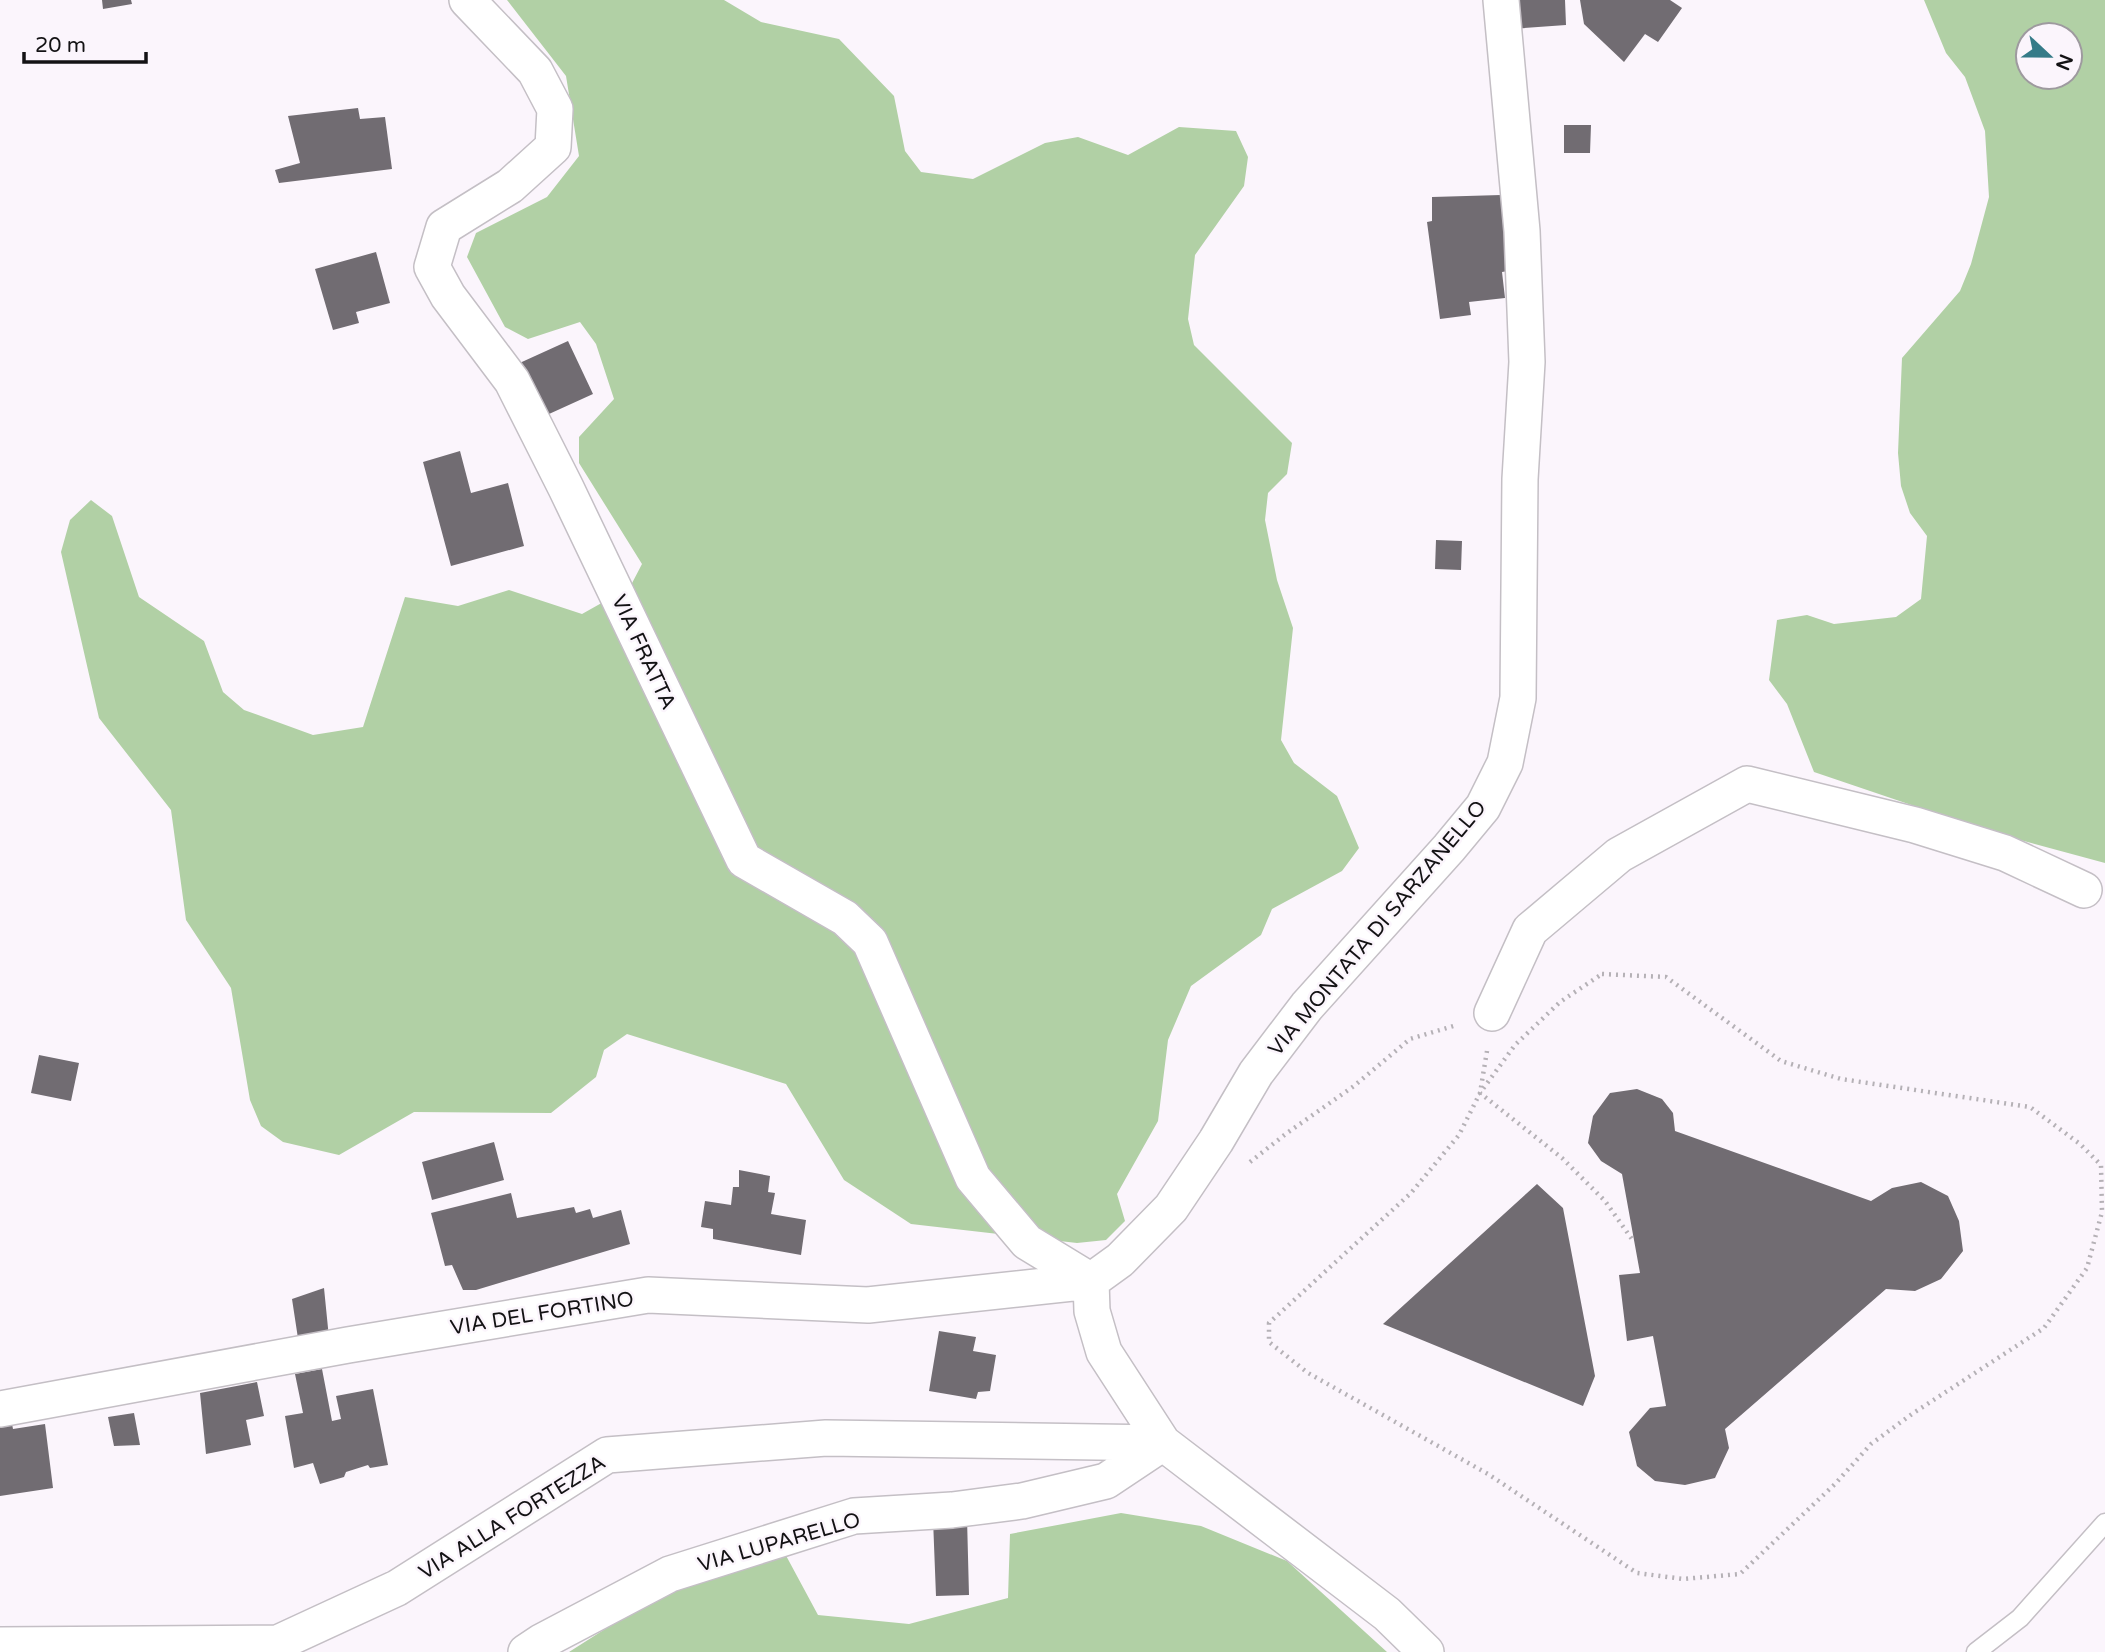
<svg xmlns="http://www.w3.org/2000/svg" width="2105" height="1652" font-family="'Varela Round',sans-serif">
<style>
.forest{fill:#b1d0a5;fill-rule:evenodd}
.building{fill:#716c72}
.lines{fill:none;stroke-linecap:round;stroke-linejoin:round}
.lane-casing{stroke:#c4bfc5;stroke-width:21}
.street-casing{stroke:#c4bfc5;stroke-width:38}
.path{stroke:#b5b1b6;stroke-width:4.5;stroke-dasharray:2 5;stroke-linecap:butt}
.lane{stroke:#fff;stroke-width:18}
.street{stroke:#fff;stroke-width:35}
.labels{text-anchor:middle;stroke-width:5;stroke-linejoin:round;paint-order:stroke}
.street-label{font-size:21px;fill:#131214;stroke:#fbf5fc}
</style>
<rect width="100%" height="100%" fill="#fbf5fc"/>
<path class="forest" d="M507,0H724L761,22L839,39L894,96L905,151L921,172L973,179L1045,143L1078,137L1128,155L1179,127L1236,131L1248,157L1244,186L1195,255L1188,319L1194,345L1292,443L1287,474L1268,493L1265,520L1277,580L1293,628L1281,740L1294,763L1337,796L1359,848L1342,871L1272,909L1261,935L1191,986L1168,1040L1158,1121L1117,1194L1125,1221L1106,1240L1077,1243L911,1224L844,1180L786,1084L627,1034L604,1050L596,1077L551,1113L414,1112L339,1155L283,1142L261,1126L250,1100L231,988L186,920L171,810L99,718L61,552L70,520L91,500L112,516L139,597L204,641L223,692L244,710L313,735L363,727L405,597L458,606L509,590L582,614L630,587L642,564L579,463V437L614,399L596,344L580,322L528,339L505,327L467,257L476,233L547,197L579,156L566,76Z
M1924,0H2105V863L1991,832L1814,772L1787,704L1769,680L1777,620L1807,615L1834,624L1896,617L1921,599L1927,536L1910,513L1901,486L1898,453L1902,358L1960,291L1971,264L1989,197L1985,131L1965,77L1946,53ZM2028,35H2070V77H2028Z
M1121,1513L1201,1526L1287,1561L1387,1652H569L679,1582L783,1550L818,1615L909,1624L1008,1598L1010,1534Z"/>
<path class="building" d="M102,0H131L132,4L103,9Z
M1510,0H1565L1566,25L1512,29Z
M1580,0H1670L1682,8L1658,42L1645,34L1624,62L1584,24Z
M358,108L360,119L385,117L392,169L279,183L275,170L300,163L288,116Z
M1564,125H1591L1590,153H1564Z
M1501,195L1508,271L1502,272L1505,298L1469,302L1471,315L1440,319L1427,222L1432,221V197Z
M376,252L390,303L356,312L359,323L333,330L315,269Z
M568,341L593,394L538,419L513,366Z
M460,451L471,493L508,483L524,546L451,566L423,462Z
M1436,540L1462,541L1461,570L1435,569Z
M39,1055L79,1063L71,1101L31,1093Z
M1637,1089L1662,1099L1673,1113L1675,1131L1871,1201L1892,1188L1921,1182L1948,1196L1959,1221L1963,1251L1941,1279L1915,1291L1886,1289L1725,1429L1729,1448L1715,1478L1685,1485L1655,1481L1637,1466L1629,1432L1650,1408L1666,1406L1653,1336L1627,1341L1619,1275L1640,1273L1622,1174L1601,1161L1588,1143L1593,1116L1610,1093Z
M494,1142L504,1180L432,1200L422,1162Z
M739,1170L770,1176L768,1192L775,1193L771,1214L806,1220L801,1255L713,1239V1229L701,1227L705,1201L731,1205L733,1187H739Z
M1537,1184L1563,1208L1595,1376L1583,1406L1383,1324Z
M511,1193L517,1218L574,1207L576,1213L590,1209L593,1218L621,1210L630,1244L476,1290H463L452,1265L445,1266L431,1213Z
M324,1288L329,1338L299,1345L292,1299Z
M939,1331L976,1337L973,1351L996,1355L990,1391L978,1392L976,1399L929,1391Z
M322,1369L332,1421L341,1419L336,1396L373,1389L388,1465L370,1468L368,1465L346,1472L344,1477L320,1484L313,1463L294,1468L285,1416L303,1413L295,1374Z
M257,1382L264,1416L246,1420L251,1445L206,1454L200,1393Z
M134,1413L140,1445L114,1446L108,1417Z
M12,1424L13,1429L45,1424L53,1488L0,1496V1426Z
M967,1518L969,1595L936,1596L933,1519Z"/>
<g class="lines">
<g class="lane-casing">
<path id="lane" d="M1976,1652L2020,1618L2105,1523"/>
</g>
<g class="street-casing">
<path id="street" d="M467,0L535,71L555,109L553,147L510,186L444,227L432,267L448,296L512,381L566,488L744,860L845,918L870,942L973,1178L1027,1242L1091,1281
M1492,1013L1530,930L1619,855L1747,784L1915,825L2005,853L2084,890
M1091,1281L1092,1311L1104,1352L1163,1443L1387,1614L1426,1652
M0,1409L348,1345L648,1295L868,1305L1091,1281L1120,1260L1171,1208L1216,1141L1256,1073L1307,1006L1449,848L1483,807L1505,763L1518,698L1520,479L1527,362L1522,231L1501,0
M0,1645L278,1643L397,1588L607,1455L826,1438L1163,1443
M526,1652L541,1642L670,1574L854,1516L952,1510L1022,1501L1106,1481L1163,1443"/>
</g>
<path class="path" d="M1602,974L1666,977L1781,1061L1841,1079L2030,1107L2080,1144L2101,1165L2102,1212L2087,1268L2044,1328L1912,1414L1871,1444L1835,1484L1740,1574L1683,1579L1637,1573L1488,1474L1308,1373L1269,1342V1323L1411,1193L1459,1135L1480,1093L1515,1045L1560,1002Z
M1487,1051L1480,1093L1562,1158L1605,1201L1634,1242
M1250,1162L1287,1133L1354,1086L1410,1039L1457,1025"/>
<use href="#lane" class="lane"/>
<use href="#street" class="street"/>
</g>
<g class="labels">
<g class="street-label">
<text transform="translate(644 652) rotate(65)" y="7">VIA FRATTA</text>
<text transform="translate(1377 928) rotate(-50)" y="7">VIA MONTATA DI SARZANELLO</text>
<text transform="translate(542 1313) rotate(-9)" y="7">VIA DEL FORTINO</text>
<text transform="translate(512 1517) rotate(-32)" y="7">VIA ALLA FORTEZZA</text>
<text transform="translate(779 1542) rotate(-16)" y="7">VIA LUPARELLO</text>
</g>
</g>
<g transform="translate(2049 56) rotate(112)"><circle r="33" fill="#fbf5fc" stroke="#9e9a9f" stroke-width="2"/>
<path d="M0-5L12 26L0 18L-12 26Z" fill="#357b88"/>
<text y="-10" font-size="19" font-weight="bold" text-anchor="middle" fill="#131214">N</text>
</g>
<path d="M24 52v10h122v-10" fill="none" stroke="#131214" stroke-width="3.5"/>
<text x="35" y="52" font-size="21" fill="#131214" stroke="#fbf5fc" stroke-width="5" paint-order="stroke">20 m</text>
</svg>
